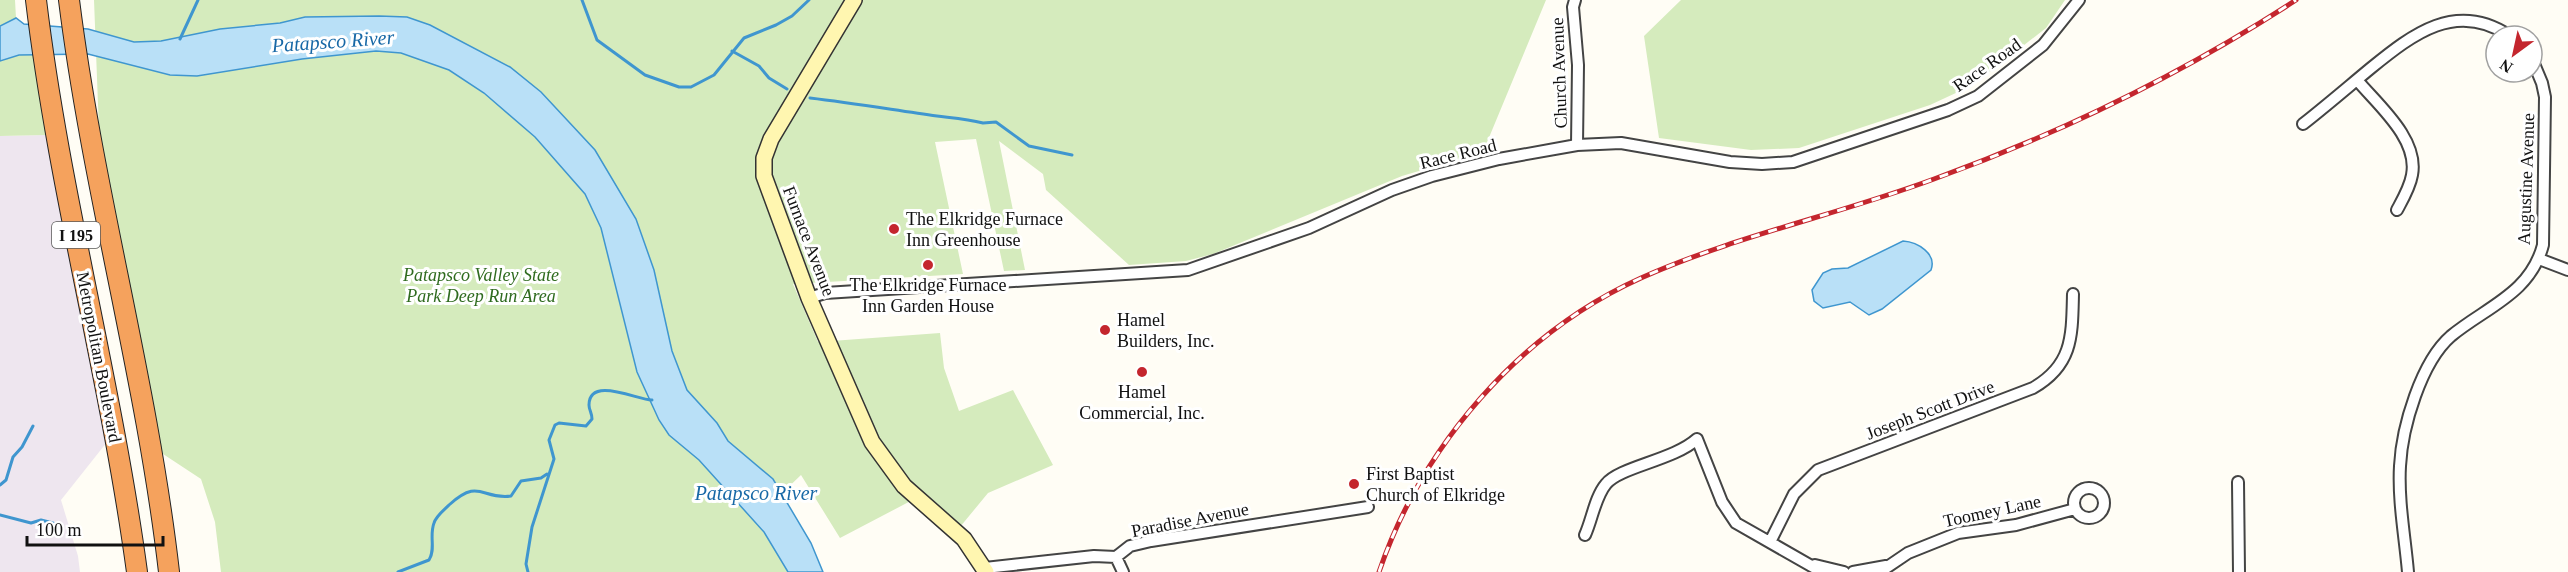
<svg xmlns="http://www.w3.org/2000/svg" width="2568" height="572" font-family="'Times New Roman',serif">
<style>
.industrial{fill:#eee6ef}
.green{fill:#d5ebbd}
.water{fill:#b9e0f7;stroke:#3f96cf;stroke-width:1.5}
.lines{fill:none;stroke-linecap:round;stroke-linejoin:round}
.stream{stroke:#3f96cf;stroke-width:3}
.street-casing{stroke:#444;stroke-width:14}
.secondary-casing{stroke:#333;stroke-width:18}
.highway-casing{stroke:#222;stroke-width:22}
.street{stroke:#fff;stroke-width:10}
.secondary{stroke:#fff6b0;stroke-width:15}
.highway{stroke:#f5a25d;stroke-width:20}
.rail-casing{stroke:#c4262e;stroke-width:5}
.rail{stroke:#fff;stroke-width:3;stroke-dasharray:9;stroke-linecap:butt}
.poi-dot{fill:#c4262e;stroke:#fff;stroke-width:2}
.labels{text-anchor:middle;stroke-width:6;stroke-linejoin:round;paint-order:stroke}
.shield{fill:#fff;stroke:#585858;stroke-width:1.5}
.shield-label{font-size:16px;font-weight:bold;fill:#111}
.street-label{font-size:18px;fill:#111;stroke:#fff}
.poi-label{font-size:18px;fill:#111;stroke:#fff;text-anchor:start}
.park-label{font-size:18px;font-style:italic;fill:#2f6b1f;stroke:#fff}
.water-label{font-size:20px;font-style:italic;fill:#1768a6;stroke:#fff}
</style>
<rect width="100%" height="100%" fill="#fffdf5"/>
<path class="industrial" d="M46,135L107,442L61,500L78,556L80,572H0V136Z"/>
<path class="green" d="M0,0H15L16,18L34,55L46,135L0,136Z
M94,0H1546L1483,152L1402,176L1213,254L1186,261L1129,265L1046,190L1043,174L999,141L1025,270L1004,271L976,139L935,142L963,274L793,284L818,342L940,333L944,368L959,411L1013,390L1053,465L988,493L960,527L924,494L840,538L801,475L754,520L774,546L788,572H221L215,522L201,479L160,452L99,130Z
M1681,0H2065L2046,28L1973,85L1930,105L1799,148L1751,150L1659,138L1644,36Z"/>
<path class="water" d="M379,16L407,17L430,25L510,67L541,92L595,150L636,219L654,270L672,351L687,390L717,423L728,441L773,479L811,543L823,572H788L764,532L699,460L669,435L659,420L637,372L601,228L585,194L535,137L484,93L449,70L401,53L376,51L302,59L197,76L170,75L88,54L19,55L0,61V26L16,18L24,24L88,29L134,42L161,41L220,29L280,23L305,17Z
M1903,241C1918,242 1937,254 1931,270L1882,309L1869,315L1850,302L1823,308L1814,301L1812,290L1823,273L1832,269L1848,268Z"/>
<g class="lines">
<path class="stream" d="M582,0L597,40L645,75L679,87H691L714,75L744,38L776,25L792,16L809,0
M180,39L198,0
M732,51L759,66L769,78L787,89
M810,98C853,103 894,110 937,116C953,118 967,119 983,123L996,122L1029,146L1072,155
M0,485L6,480L13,457L22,447L33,426
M0,515L31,523L41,520L53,523
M398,572L429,560C436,549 429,536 434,523C436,516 444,510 449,505C480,477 481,500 511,496L521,481L541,478L547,474
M528,572L526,564L532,527L554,459L549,440L555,425L559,423L586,426L592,419C592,413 589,410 589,405C589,375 640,401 652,400"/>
<g class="street-casing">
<path id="street" d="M1575,0L1573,7L1578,65L1577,145
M2357,80C2378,105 2419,139 2412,175C2410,187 2403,199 2397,210
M2303,124C2326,106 2348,87 2371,68C2413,34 2456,0 2510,36
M2539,259L2568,270
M809,298L825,293L1188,270L1309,228L1392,190L1432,176L1499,159L1577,145L1621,143L1730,162L1762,164L1793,162L1948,110L1978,96L2043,45L2079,0
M2238,482L2239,572
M2074 503a15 15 0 1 1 30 0a15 15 0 1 1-30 0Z
M1585,535C1592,520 1595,497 1606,484C1619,467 1674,460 1697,439L1722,502L1736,523L1822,572
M1770,542L1794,494L1818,470L2033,388C2073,365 2072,336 2073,294
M1116,557L1123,572
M1815,565L1844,572
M985,568L1094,556L1116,557L1130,546L1151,541L1368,507
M1853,572L1886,566
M1880,572L1908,553L1958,533L2016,525L2075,509
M2408,572C2405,537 2398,501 2400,466C2402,427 2421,362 2451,336C2486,307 2530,294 2543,245L2545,97L2542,83L2532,59"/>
</g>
<g class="secondary-casing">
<path id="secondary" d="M854,0L771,139L764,158V176L809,298L872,442L904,486L964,539L986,572"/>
</g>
<g class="highway-casing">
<path id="highway" d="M36,0C59,192 111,380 137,572
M69,0C93,192 147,380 169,572"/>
</g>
<use href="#street" class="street"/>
<use href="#secondary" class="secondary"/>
<use href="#highway" class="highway"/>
<g class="rail-casing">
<path id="rail" d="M1379,572C1422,446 1519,333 1641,278C1735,236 1837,215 1934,179C2061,133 2182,74 2296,0"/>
</g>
<use href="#rail" class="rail"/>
</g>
<g class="poi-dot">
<circle cx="894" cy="229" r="6"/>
<circle cx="928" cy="265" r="6"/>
<circle cx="1105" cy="330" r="6"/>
<circle cx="1142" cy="372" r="6"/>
<circle cx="1354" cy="484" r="6"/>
</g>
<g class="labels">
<rect class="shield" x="52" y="222" width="48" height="26" rx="4.5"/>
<g class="shield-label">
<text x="76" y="241">I 195</text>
</g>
<g class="street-label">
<text transform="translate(1987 65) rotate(-35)" y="6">Race Road</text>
<text transform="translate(1559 73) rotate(-92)" y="6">Church Avenue</text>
<text transform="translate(1458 154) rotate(-14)" y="6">Race Road</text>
<text transform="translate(2526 179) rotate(-88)" y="6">Augustine Avenue</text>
<text transform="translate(809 241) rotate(69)" y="6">Furnace Avenue</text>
<text transform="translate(99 357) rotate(79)" y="6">Metropolitan Boulevard</text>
<text transform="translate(1930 410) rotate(-21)" y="6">Joseph Scott Drive</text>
<text transform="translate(1992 511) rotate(-12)" y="6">Toomey Lane</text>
<text transform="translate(1190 520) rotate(-11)" y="6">Paradise Avenue</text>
</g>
<g class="poi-label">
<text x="906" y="225">The Elkridge Furnace<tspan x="906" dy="21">Inn Greenhouse</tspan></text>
<text x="928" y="291" text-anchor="middle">The Elkridge Furnace<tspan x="928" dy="21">Inn Garden House</tspan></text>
<text x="1117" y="326">Hamel<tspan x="1117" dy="21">Builders, Inc.</tspan></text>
<text x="1142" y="398" text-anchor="middle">Hamel<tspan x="1142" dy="21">Commercial, Inc.</tspan></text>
<text x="1366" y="480">First Baptist<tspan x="1366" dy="21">Church of Elkridge</tspan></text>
</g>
<g class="park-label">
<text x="481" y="281">Patapsco Valley State<tspan x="481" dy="21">Park Deep Run Area</tspan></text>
</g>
<g class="water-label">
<text transform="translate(333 41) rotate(-4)" y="7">Patapsco River</text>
<text x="756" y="500">Patapsco River</text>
</g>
</g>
<g transform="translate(2514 54) rotate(213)"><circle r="28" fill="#ffffff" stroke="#a0a0a0" stroke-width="1.5"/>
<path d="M0-4.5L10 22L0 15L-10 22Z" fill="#c4262e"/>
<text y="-9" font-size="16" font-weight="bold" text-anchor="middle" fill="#111111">N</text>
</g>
<path d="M27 536v9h136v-9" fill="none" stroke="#111111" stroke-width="3"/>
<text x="36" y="536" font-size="18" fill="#111111" stroke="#ffffff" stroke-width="4.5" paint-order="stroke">100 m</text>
</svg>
